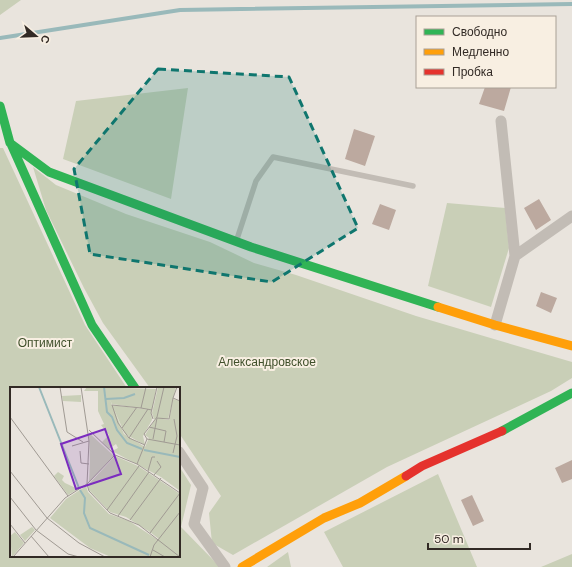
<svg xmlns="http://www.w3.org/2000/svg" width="572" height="567" font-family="'DM Sans',sans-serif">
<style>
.green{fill:#c9cfb7}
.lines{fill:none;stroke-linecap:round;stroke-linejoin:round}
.stream{stroke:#99b9ba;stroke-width:4}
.building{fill:#bca99f}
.lane{stroke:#c2bcb5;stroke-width:5.5}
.street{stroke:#c2bcb5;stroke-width:11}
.fast{stroke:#30b455;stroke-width:9}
.slow{stroke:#ff9f0a;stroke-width:9}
.jam{stroke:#e5322d;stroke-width:9}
.marked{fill:#0f766e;fill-opacity:0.2;stroke:#0f766e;stroke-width:3;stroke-dasharray:8 5;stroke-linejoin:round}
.labels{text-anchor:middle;stroke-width:4;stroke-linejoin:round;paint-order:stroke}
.park-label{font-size:12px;fill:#3f4f2a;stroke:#f8efe2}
.inset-river{fill:none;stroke:#99b9ba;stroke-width:2}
.inset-road{fill:none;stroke:#a09a93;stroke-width:1}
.view{fill:#7b2cbf;fill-opacity:0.15;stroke:#7b2cbf;stroke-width:2}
.inset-edge{fill:none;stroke:#322a25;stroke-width:2}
</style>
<rect width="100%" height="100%" fill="#e9e4dd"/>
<path class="green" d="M0,0H21L0,15Z
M188,88L171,199L63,159L76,101Z
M0,148H3L85,325L127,388H11V556H179V466L191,485L181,527L220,567H0Z
M33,167L56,185L126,214L210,242L254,263L296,275L416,316L572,362V378L551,391L387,467L233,555L212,543L209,513L221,496L179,433V388H150L103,323L84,288L46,210Z
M447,203L505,208L509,248L491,307L428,286Z
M438,474L477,567H343L324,532Z
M288,552L291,567H267Z
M572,554V567H541Z"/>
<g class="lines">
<path class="stream" d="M0,38L180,10L572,4"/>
</g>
<path class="building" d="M485,87H511L504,111L479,104Z
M354,129L375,136L365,166L345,159Z
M539,199L551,220L536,230L524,208Z
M380,204L396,210L389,230L372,224Z
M541,292L557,298L551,313L536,306Z
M572,460V479L562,483L555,468Z
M472,495L484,521L473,526L461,500Z"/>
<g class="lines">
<path class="lane" d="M236,242L256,181L273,157L413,186"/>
<path class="street" d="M515,256L572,216
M495,325L515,256L501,121
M179,452L203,488L194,524L225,567"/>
<path class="fast" d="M0,106L10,143L49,172L251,247L438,307
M11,144L92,325L135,388
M502,431L572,393"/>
<path class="slow" d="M438,307L495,325L572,346
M242,567L324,518L360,503L406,476"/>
<path class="jam" d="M406,476L422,466L502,431"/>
</g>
<path class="marked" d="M158,69L289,77L358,228L272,282L90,254L74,169Z"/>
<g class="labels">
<g class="park-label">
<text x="45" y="347">Оптимист</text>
<text x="267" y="366">Александровское</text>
</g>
</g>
<g transform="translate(10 387)">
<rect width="170" height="170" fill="#e9e4dd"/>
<path d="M77,0L146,2L142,23L102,17L100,13L114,47L135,60L139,51L135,48L146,31L159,33L163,12L170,14V104L151,90L102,64L108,61L106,57L99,62L92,55L99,48L91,38L94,37L88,24V4H74ZM148,0H166L158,32H144L142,26ZM71,8V15L53,14L52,9ZM102,18L141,23L142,33L133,49L135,58L115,47ZM79,46L104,69L79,95L80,75ZM105,69L128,79L170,107V170H101L80,161L40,131L56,112L76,99L78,105L99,127L119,134L148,153L149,152L140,145L116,130L100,125L79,103L78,98ZM48,85L54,89L52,93L55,96L68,102L58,108L44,89ZM22,140L25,143L15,154L10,148ZM5,145L14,156L2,170L0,149Z" fill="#c9cfb7"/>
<path class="inset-river" d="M29,0L69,101M94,0L97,25L102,30L107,43L117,56L132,62M96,12L114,11L125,7M134,63L170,70M70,103L75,111L74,126L80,141L139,168"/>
<path class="inset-road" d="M50,0L57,45L73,55M136,0L131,21L142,23M167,0L163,11L170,14M131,21L102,18L108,36L119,51L138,22M0,30L58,109M147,31L159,32L163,11M143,32L141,26L147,0M139,40L156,44L154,55M112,41L127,20M79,43L105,68L127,77L137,52L170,58M119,51L135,58M137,52L134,47L147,30L154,0M143,52L147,31M62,59L79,54M70,64L71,76L79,77M163,66L167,49L164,32M105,68L77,97L79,104L100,126L129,138L170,170M127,77L170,106L140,146M0,84L37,131L69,156L95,170M138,84L142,70H145M144,88L151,80L147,74M0,110L26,143L58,167L69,170M97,123L129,79M108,129L139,85M120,133L151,91M0,137L15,156M21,149L39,170M143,163L155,170M3,170L55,111L77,97L79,54L71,0M140,170L144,158L170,125"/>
<path class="view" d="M95,42L111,87L66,102L51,57Z"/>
<rect width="170" height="170" class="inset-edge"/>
</g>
<rect x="416" y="16" width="140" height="72" fill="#f8efe2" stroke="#a9a096"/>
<rect x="424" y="29" width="20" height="6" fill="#30b455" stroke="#a9a096"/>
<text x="452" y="36" font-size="12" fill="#322a25">Свободно</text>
<rect x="424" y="49" width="20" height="6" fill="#ff9f0a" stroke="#a9a096"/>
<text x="452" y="56" font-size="12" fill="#322a25">Медленно</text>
<rect x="424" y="69" width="20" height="6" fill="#e5322d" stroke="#a9a096"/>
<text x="452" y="76" font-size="12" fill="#322a25">Пробка</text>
<g transform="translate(36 36) rotate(109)" stroke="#f8efe2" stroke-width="3" paint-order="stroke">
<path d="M0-3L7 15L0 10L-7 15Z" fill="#322a25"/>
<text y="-6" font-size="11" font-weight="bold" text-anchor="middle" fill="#322a25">С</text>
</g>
<path d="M428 543v6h102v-6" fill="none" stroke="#322a25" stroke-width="2"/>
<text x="434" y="543" font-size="12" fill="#322a25" stroke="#f8efe2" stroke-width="3" paint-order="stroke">50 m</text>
</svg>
